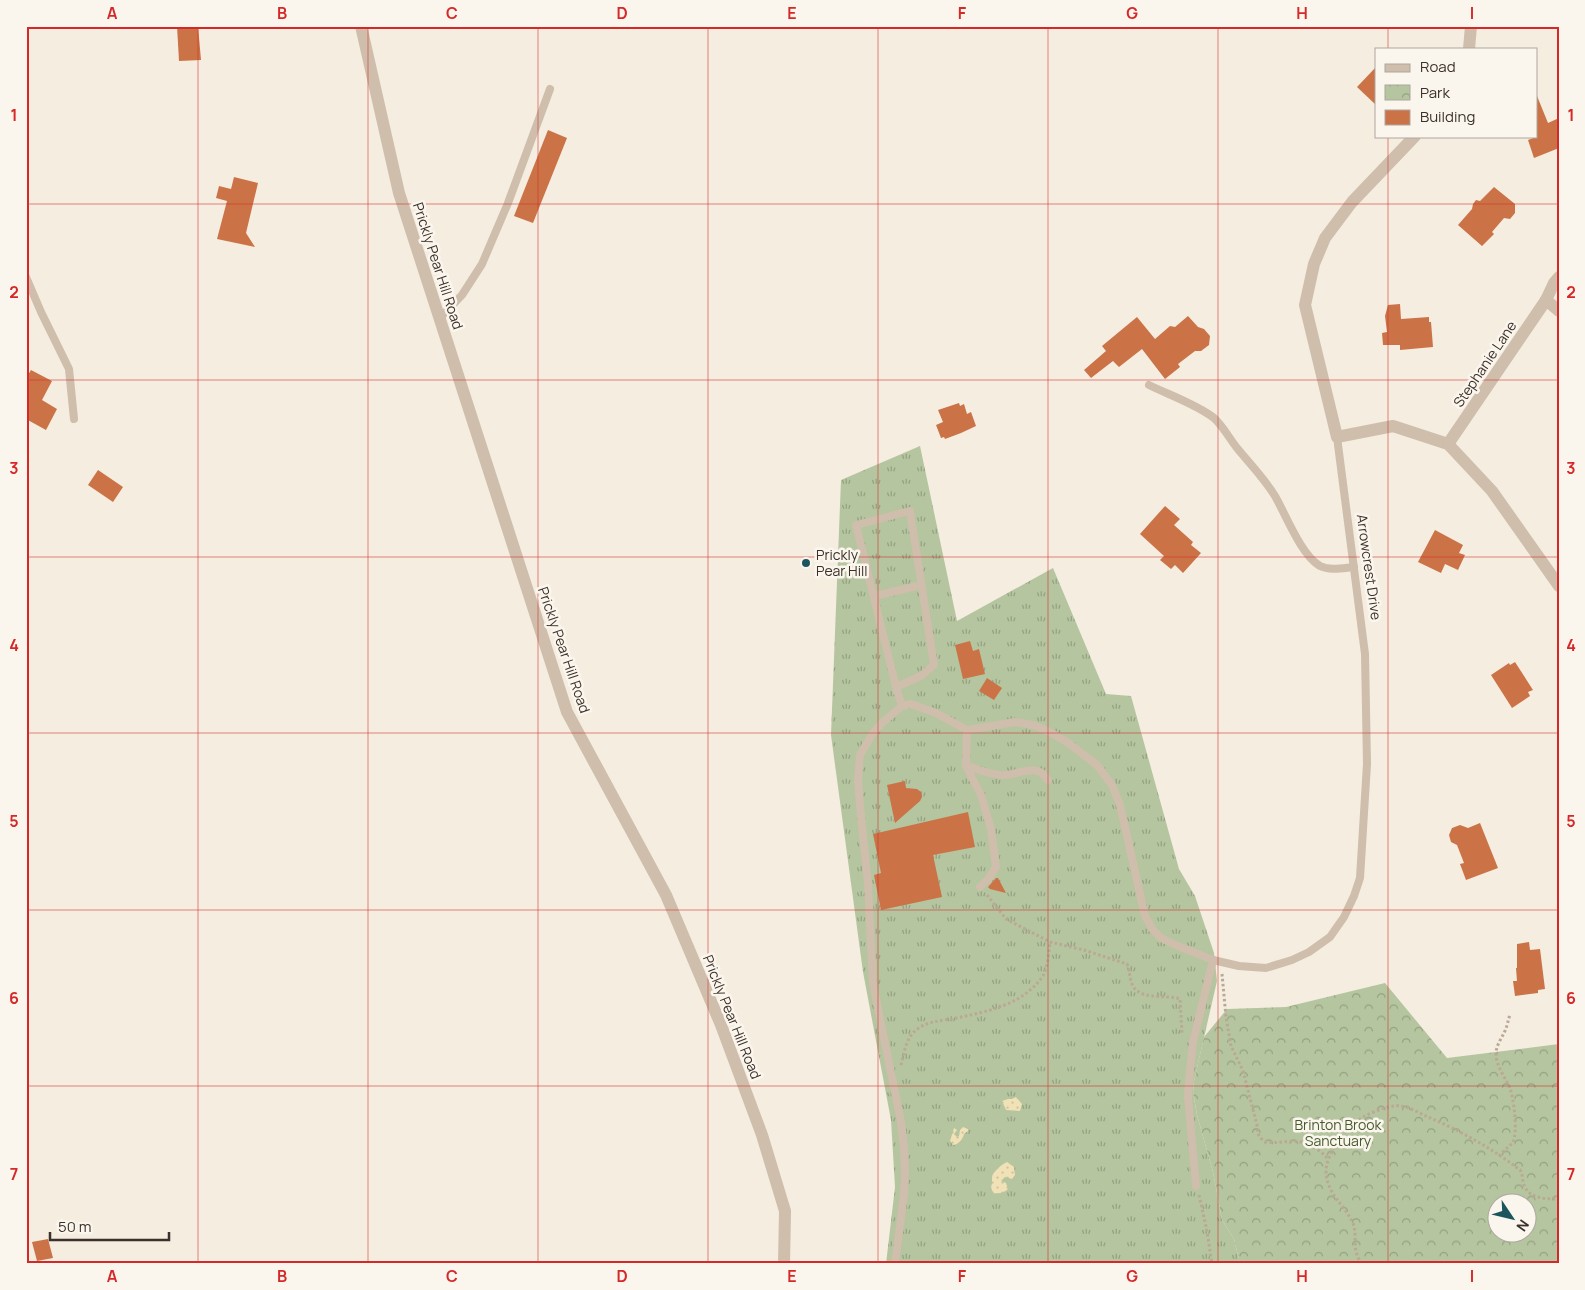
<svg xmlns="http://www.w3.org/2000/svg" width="1585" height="1290" viewBox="0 0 1585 1290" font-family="Manrope,sans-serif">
  <defs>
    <pattern id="grass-tufts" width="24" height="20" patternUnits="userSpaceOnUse" patternTransform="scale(1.25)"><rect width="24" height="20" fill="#b5c59f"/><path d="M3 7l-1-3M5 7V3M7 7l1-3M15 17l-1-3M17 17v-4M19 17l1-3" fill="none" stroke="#94a182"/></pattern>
    <pattern id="sand-dots" width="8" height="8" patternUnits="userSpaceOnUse" patternTransform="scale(1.25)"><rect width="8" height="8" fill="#f0e1b6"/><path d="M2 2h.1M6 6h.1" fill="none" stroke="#cfc29d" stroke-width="1.8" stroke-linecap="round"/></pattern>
    <pattern id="park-crowns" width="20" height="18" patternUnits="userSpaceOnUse" patternTransform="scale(1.25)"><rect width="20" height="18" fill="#b5c59f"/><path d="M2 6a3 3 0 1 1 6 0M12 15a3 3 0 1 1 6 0" fill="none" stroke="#94a182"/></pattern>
  </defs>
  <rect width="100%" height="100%" fill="#f4ede0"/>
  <polygon fill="url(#grass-tufts)" points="920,446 957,621 1053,568 1106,694 1131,696 1179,869 1195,896 1214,953 1217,981 1194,1081 1193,1092 1197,1115 1213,1172 1222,1220 1234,1239 1240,1264 886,1264 895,1187 891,1120 863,972 831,735 841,480"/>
  <g fill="url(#sand-dots)">
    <polygon points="1016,1097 1022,1104 1020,1111 1006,1110 1002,1101 1008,1099 1012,1099"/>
    <path d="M963,1127L968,1129V1131L964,1134C963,1139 958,1145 953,1145L950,1141L954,1128L957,1130L954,1134L957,1137L959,1136L960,1130Z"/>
    <path d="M1007,1162L1014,1167L1015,1175L1012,1179L1005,1177L1001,1181L1006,1183L1008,1189C1004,1193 999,1194 993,1193L991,1187C993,1182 991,1178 993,1174C996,1170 1002,1164 1007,1162Z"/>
  </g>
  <path fill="url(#park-crowns)" fill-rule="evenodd" d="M1385,983L1447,1058L1559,1044V1264H1240L1234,1239L1222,1220L1213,1172L1197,1115L1193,1092L1194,1081L1204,1037L1227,1009L1286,1007ZM1498,1202H1528V1232H1498Z"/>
  <g fill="#cb7347">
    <polygon points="177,26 198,26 201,60 179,61"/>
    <polygon points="1376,67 1376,105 1357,87"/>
    <polygon points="1537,96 1548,123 1559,118 1559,148 1534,158 1528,140 1536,137"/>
    <polygon points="548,130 567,138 533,223 514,216"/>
    <polygon points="234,177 258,183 246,233 255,247 217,239 227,201 216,198 219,186 231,189"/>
    <polygon points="1494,187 1515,204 1515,213 1510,219 1504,218 1492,232 1494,234 1482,246 1458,225 1472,209 1473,204 1476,200 1480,201"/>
    <polygon points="1400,304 1401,319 1429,317 1429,322 1431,322 1433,347 1400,350 1400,345 1383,345 1382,333 1387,332 1385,316 1388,305"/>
    <polygon points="1188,316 1198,327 1204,329 1210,336 1209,345 1201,351 1195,351 1178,364 1180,367 1165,379 1142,349 1119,367 1113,361 1091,378 1084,370 1106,351 1102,346 1137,317 1155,339 1170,326 1175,327"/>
    <polygon points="31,370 52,381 42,400 57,409 46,430 26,419 26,378"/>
    <polygon points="959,403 960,406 964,404 967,414 971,412 976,426 961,433 945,439 944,437 941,438 936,425 943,422 938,410"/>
    <polygon points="98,470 123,487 113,502 88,485"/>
    <polygon points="1165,506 1180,519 1174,525 1193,542 1191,545 1201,553 1183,573 1175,565 1171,569 1160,560 1164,556 1140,534"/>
    <polygon points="1435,530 1463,545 1459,553 1465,555 1458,570 1445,564 1441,573 1418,562"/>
    <polygon points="970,641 973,651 979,649 985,674 963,679 955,645"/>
    <polygon points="1515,662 1533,690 1528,692 1530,696 1512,708 1491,675 1509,663 1510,665"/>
    <polygon points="987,678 1002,688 994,700 979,691"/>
    <polygon points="905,781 906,788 917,789 921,792 922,797 920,801 895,823 887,785"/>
    <polygon points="968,812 975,847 933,855 942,897 881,910 874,875 881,873 873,834"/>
    <polygon points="1480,823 1498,868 1466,880 1460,864 1464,863 1457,845 1451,842 1449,835 1452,828 1460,825 1468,828"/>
    <polygon points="996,878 998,878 1006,893 990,889 988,887"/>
    <polygon points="1529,942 1530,950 1540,949 1545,989 1538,990 1538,993 1515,996 1513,981 1517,981 1516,968 1517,968 1517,944"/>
    <polygon points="48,1239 53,1258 37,1261 32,1242"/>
  </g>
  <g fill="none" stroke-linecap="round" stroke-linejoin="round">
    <g stroke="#baa895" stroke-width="3" stroke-dasharray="2.5 2.5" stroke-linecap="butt">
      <path d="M987,895L1006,919L1050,942L1084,950L1127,964C1130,970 1129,977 1132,984C1139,1001 1164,994 1180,999L1182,1033"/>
      <path d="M1222,974L1226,1017L1231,1046L1243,1071L1257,1125C1257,1153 1284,1138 1301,1142C1312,1145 1320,1150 1328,1159"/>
      <path d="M901,1065C904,1053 906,1038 916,1030C926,1022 938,1021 951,1019C985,1012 1022,1006 1043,976C1048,967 1049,952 1050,942"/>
      <path d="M1499,1156C1503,1151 1509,1147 1513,1142C1518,1133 1514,1096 1509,1086C1504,1076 1496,1065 1496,1054C1496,1046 1501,1039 1504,1033C1507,1027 1508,1021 1510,1014"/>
      <polyline points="1199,1195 1207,1231 1212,1264"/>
      <path d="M1362,1264C1350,1248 1359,1235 1352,1221C1342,1202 1327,1194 1326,1171C1326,1156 1343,1132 1354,1123C1362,1116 1389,1104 1400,1106C1410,1107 1419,1113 1428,1117C1459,1130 1493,1149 1520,1170C1523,1174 1522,1180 1524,1185C1529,1199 1546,1199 1559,1199"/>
    </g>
    <g stroke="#cebeab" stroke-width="8">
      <polyline points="26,277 41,312 69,369 74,419"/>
      <polyline points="439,319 462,295 482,264 508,203 550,89"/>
      <path d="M1149,385C1169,395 1196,404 1214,418C1223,426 1229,438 1237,448C1250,464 1264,478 1275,496C1286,515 1301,555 1320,566C1330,571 1343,568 1354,567"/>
      <polyline points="874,596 922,585"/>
      <polyline points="896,687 921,676 934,665 910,511 856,525 896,687 902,706"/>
      <polyline points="967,730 966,766 981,795 991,829 996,867 989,878 980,887"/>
      <path d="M966,766C978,769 992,776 1005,775C1022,774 1036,762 1048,780"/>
      <polyline points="1196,1186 1188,1097 1189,1081 1193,1042 1213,960"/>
      <polyline points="895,1264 904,1194 905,1173 904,1147 901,1122 873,984 868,884 860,806 858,779 860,755 873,733 883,722 902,706 911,704 936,713 967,730 1015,722 1033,725 1048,731 1067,742 1097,765 1112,785 1120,805 1145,916 1153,930 1161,938 1178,946 1213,960 1239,966 1266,968 1292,960 1309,952 1330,937 1344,917 1354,896 1360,878 1367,764 1365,654 1337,437"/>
    </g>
    <g stroke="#cebeab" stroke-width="12">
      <polyline points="361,26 399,193 567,712 666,895 721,1025 762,1135 785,1211 784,1264"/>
      <polyline points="1469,49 1471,26"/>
      <polyline points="1415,136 1352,202 1325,238 1314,264 1305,305 1337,437 1393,426 1448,444 1492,491 1559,586"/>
      <polyline points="1546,300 1559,311"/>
      <polyline points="1448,444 1546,300 1554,283 1559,277"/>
    </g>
  </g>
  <path fill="none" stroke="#d62828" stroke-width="1" stroke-opacity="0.55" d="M198,26V1264M368,26V1264M538,26V1264M708,26V1264M878,26V1264M1048,26V1264M1218,26V1264M1388,26V49M1388,136V1264M26,204H1559M26,380H1559M26,557H1559M26,733H1559M26,910H1559M26,1086H1559"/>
  <circle fill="#1d555f" stroke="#fbf6ed" stroke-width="2" cx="806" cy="563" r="5"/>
  <g text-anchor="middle" stroke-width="5" stroke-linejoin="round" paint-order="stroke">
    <g font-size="14" fill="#3b312a" stroke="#fbf6ed">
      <text transform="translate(438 266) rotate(72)" y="5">Prickly Pear Hill Road</text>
      <text transform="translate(1485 364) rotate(-56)" y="5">Stephanie Lane</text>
      <text transform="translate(1369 567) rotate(82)" y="5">Arrowcrest Drive</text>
      <text transform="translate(564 650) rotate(71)" y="5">Prickly Pear Hill Road</text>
      <text transform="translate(732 1017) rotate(68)" y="5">Prickly Pear Hill Road</text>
    </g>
    <g font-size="14" fill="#3b312a" stroke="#fbf6ed" text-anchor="start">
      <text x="816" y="560">Prickly<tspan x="816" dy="16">Pear Hill</tspan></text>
    </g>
    <g font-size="14" fill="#465b2d" stroke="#fbf6ed">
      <text x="1338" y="1130">Brinton Brook<tspan x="1338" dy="16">Sanctuary</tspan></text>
    </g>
  </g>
  <rect width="1585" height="1290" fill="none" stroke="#fbf6ed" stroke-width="55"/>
  <rect x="1375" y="48" width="162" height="90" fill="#fbf6ed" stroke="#aea79f"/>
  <rect x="1385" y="64" width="25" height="8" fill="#cebeab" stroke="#aea79f"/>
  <text x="1420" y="72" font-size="15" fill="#3b312a">Road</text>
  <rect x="1385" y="85" width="25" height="15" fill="url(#park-crowns)" stroke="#aea79f"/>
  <text x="1420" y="98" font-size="15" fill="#3b312a">Park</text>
  <rect x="1385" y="110" width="25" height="15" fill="#cb7347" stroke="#aea79f"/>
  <text x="1420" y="122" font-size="15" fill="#3b312a">Building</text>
  <g transform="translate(1512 1218) rotate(125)"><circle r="24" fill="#fbf6ed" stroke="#aea79f"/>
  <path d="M0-4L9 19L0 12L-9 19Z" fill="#1d555f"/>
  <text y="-8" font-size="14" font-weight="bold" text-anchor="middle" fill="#3b312a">N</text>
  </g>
  <path d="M50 1232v8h119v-8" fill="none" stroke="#3b312a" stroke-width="2.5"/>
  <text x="58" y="1232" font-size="15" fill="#3b312a" stroke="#fbf6ed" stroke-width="4" paint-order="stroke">50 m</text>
  <rect x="28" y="28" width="1530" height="1234" fill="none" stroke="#d62828" stroke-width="2"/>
  <g font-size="16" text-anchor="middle" font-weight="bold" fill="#d62828">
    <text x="112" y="19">A</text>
    <text x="282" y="19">B</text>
    <text x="452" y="19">C</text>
    <text x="622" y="19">D</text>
    <text x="792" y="19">E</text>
    <text x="962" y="19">F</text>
    <text x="1132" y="19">G</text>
    <text x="1302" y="19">H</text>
    <text x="1472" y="19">I</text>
    <text x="14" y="121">1</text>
    <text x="1571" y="121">1</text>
    <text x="14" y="298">2</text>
    <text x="1571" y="298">2</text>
    <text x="14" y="474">3</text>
    <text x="1571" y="474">3</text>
    <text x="14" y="651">4</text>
    <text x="1571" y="651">4</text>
    <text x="14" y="827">5</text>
    <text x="1571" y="827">5</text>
    <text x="14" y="1004">6</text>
    <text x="1571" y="1004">6</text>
    <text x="14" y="1180">7</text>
    <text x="1571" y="1180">7</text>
    <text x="112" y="1282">A</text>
    <text x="282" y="1282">B</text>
    <text x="452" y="1282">C</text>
    <text x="622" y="1282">D</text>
    <text x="792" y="1282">E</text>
    <text x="962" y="1282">F</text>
    <text x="1132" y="1282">G</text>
    <text x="1302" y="1282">H</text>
    <text x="1472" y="1282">I</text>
  </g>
</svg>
